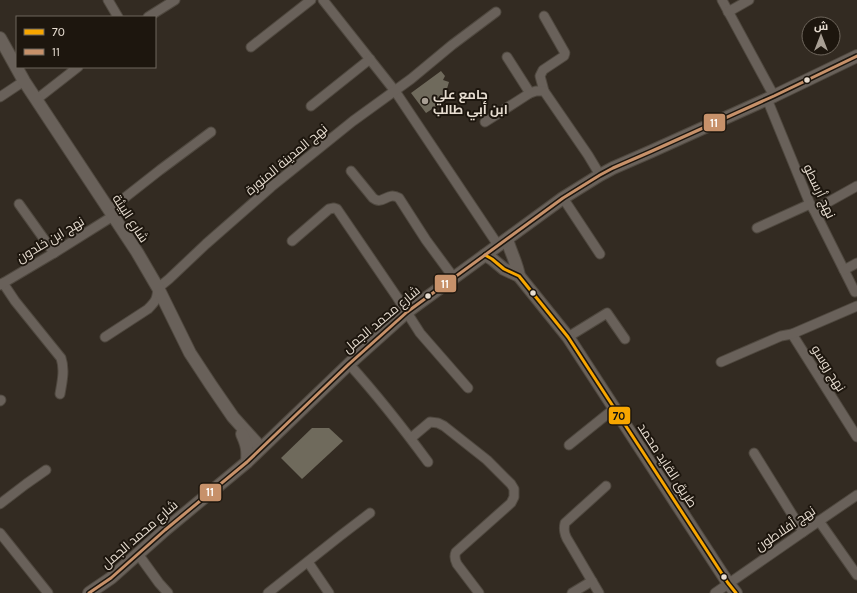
<svg xmlns="http://www.w3.org/2000/svg" width="857" height="593" viewBox="0 0 857 593" font-family="Karla,Cairo,sans-serif">
  <rect width="100%" height="100%" fill="#332b22"/>
  <g fill="#6f6a5c">
    <polygon points="441,71 445,76 443,80 449,82 443,102 426,113 411,93"/>
    <polygon points="312,428 329,428 343,441 302,479 281,458"/>
  </g>
  <g fill="none" stroke-linecap="round" stroke-linejoin="round">
    <defs>
      <g id="street">
        <polyline points="108,0 118,17"/>
        <polyline points="323,0 395,91 498,245"/>
        <polyline points="722,0 774,96"/>
        <polyline points="728,12 749,0"/>
        <polyline points="544,16 565,53 564,56 543,70 540,76 544,91"/>
        <polyline points="148,17 175,0"/>
        <polyline points="251,47 311,0"/>
        <polyline points="507,57 530,93"/>
        <polyline points="0,97 24,81"/>
        <polyline points="37,99 78,67"/>
        <polyline points="767,99 810,204 814,210 855,292"/>
        <polyline points="311,106 370,59"/>
        <polyline points="485,122 530,93 536,91 544,91 588,155 600,175"/>
        <path d="M351,171L373,198C383,206 387,191 399,198L426,240L454,278"/>
        <polyline points="563,198 600,254"/>
        <polyline points="19,204 54,253"/>
        <polyline points="109,210 160,170 211,132"/>
        <polyline points="814,210 857,186"/>
        <polyline points="757,228 810,204"/>
        <polyline points="292,241 329,209 334,208 337,209 397,297 420,333 468,388"/>
        <polyline points="844,270 857,263"/>
        <path d="M3,283L15,301L61,358C65,370 62,382 60,394"/>
        <polyline points="0,285 54,253 113,216"/>
        <polyline points="792,334 857,437"/>
        <path d="M105,337L148,309C156,301 157,299 158,288L169,279L206,244L271,187L353,121L411,79L452,45L496,12"/>
        <polyline points="568,337 607,313 625,339"/>
        <polyline points="721,362 781,336 792,334 857,306"/>
        <path d="M349,364C377,395 403,428 428,462"/>
        <polyline points="0,401 1,400"/>
        <path d="M411,438L430,422L438,423L444,426L487,460L511,484L514,489V497L511,503L456,552C454,556 455,560 457,564L479,593"/>
        <polyline points="569,445 615,408"/>
        <polyline points="754,453 803,532"/>
        <polyline points="0,504 26,484 46,470"/>
        <polyline points="819,521 857,575"/>
        <polyline points="0,533 48,593"/>
        <polyline points="138,554 159,583 168,593"/>
        <polyline points="308,562 329,593"/>
        <polyline points="268,593 340,536 370,513"/>
        <polyline points="572,593 592,581"/>
        <path d="M599,593L569,542C565,536 563,531 565,523L606,486"/>
        <polyline points="715,593 803,532 857,495"/>
      </g>
      <g id="secondary">
        <polyline points="0,38 24,81 137,252 158,288 190,353 211,385 233,417 261,448"/>
        <path d="M507,239C510,251 517,263 519,276"/>
        <polyline points="485,255 492,259 504,269 519,276 568,337 728,583 736,593"/>
        <path d="M242,434C247,445 248,450 247,462"/>
        <polyline points="89,593 111,578 165,530 247,462 349,364 407,312 563,198 600,175 613,168 652,151 774,96 857,56"/>
      </g>
    </defs>
    <use href="#street" stroke="#4f483f" stroke-width="11"/>
    <use href="#secondary" stroke="#4f483f" stroke-width="14"/>
    <use href="#street" stroke="#69615a" stroke-width="9"/>
    <use href="#secondary" stroke="#69615a" stroke-width="12"/>
    <defs>
      <polyline id="bus-1" points="485,255 492,259 504,269 519,276 568,337 728,583 736,593"/>
      <polyline id="bus-2" points="89,593 111,578 165,530 247,462 349,364 407,312 563,198 600,175 613,168 652,151 774,96 857,56"/>
    </defs>
    <use href="#bus-1" stroke="#1d160e" stroke-width="6"/>
    <use href="#bus-2" stroke="#1d160e" stroke-width="6"/>
    <use href="#bus-1" stroke="#f7a600" stroke-width="3"/>
    <use href="#bus-2" stroke="#c7916a" stroke-width="3"/>
  </g>
  <g fill="#e7ddd1" stroke="#1d160e" stroke-width="1.5">
    <circle cx="807" cy="80" r="3.5"/>
    <circle cx="533" cy="293" r="3.5"/>
    <circle cx="428" cy="296" r="3.5"/>
    <circle cx="724" cy="577" r="3.5"/>
  </g>
  <circle fill="#a89f94" stroke="#1d160e" stroke-width="1.5" cx="425" cy="101" r="4"/>
  <g text-anchor="middle" stroke-width="4" stroke-linejoin="round" paint-order="stroke">
    <g font-size="13" font-weight="bold" fill="#e7ddd1" stroke="#1d160e" text-anchor="start">
      <text x="433" y="99">جامع علي<tspan x="433" dy="15">ابن أبي طالب</tspan></text>
    </g>
    <g font-size="13" fill="#e7ddd1" stroke="#1d160e">
      <text transform="translate(286 159) rotate(-40)" y="5">نهج المدينة المنورة</text>
      <text transform="translate(820 191) rotate(65)" y="5">نهج أرسطو</text>
      <text transform="translate(131 218) rotate(57)" y="5">شارع البيئة</text>
      <text transform="translate(50 239) rotate(-31)" y="5">نهج ابن خلدون</text>
      <text transform="translate(381 319) rotate(-40)" y="5">شارع محمد الجمل</text>
      <text transform="translate(829 368) rotate(58)" y="5">نهج روسو</text>
      <text transform="translate(668 465) rotate(57)" y="5">طريق القايد محمد</text>
      <text transform="translate(785 528) rotate(-34)" y="5">نهج أفلاطون</text>
      <text transform="translate(139 534) rotate(-41)" y="5">شارع محمد الجمل</text>
    </g>
  </g>
  <g stroke="#1d160e" stroke-width="1.5">
    <rect x="703" y="113" width="23" height="19" rx="4" fill="#c7916a"/>
    <rect x="434" y="274" width="23" height="19" rx="4" fill="#c7916a"/>
    <rect x="608" y="406" width="23" height="19" rx="4" fill="#f7a600"/>
    <rect x="199" y="483" width="23" height="19" rx="4" fill="#c7916a"/>
  </g>
  <g font-size="11" text-anchor="middle" font-weight="bold" fill="#fff">
    <text x="714" y="127">11</text>
    <text x="445" y="288">11</text>
    <text x="210" y="496">11</text>
  </g>
  <g font-size="11" text-anchor="middle" font-weight="bold" fill="#111">
    <text x="619" y="420">70</text>
  </g>
  <rect x="16" y="16" width="140" height="52" fill="#1d160e" stroke="#6e665c"/>
  <rect x="24" y="29" width="20" height="6" fill="#f7a600" stroke="#6e665c"/>
  <text x="52" y="36" font-size="12" fill="#e7ddd1">70</text>
  <rect x="24" y="49" width="20" height="6" fill="#c7916a" stroke="#6e665c"/>
  <text x="52" y="56" font-size="12" fill="#e7ddd1">11</text>
  <g transform="translate(821 36)"><circle r="19" fill="#1d160e" stroke="#6e665c"/>
  <path d="M0-3L7 15L0 10L-7 15Z" fill="#a89f94"/>
  <text y="-6" font-size="11" font-weight="bold" text-anchor="middle" fill="#e7ddd1">ش</text>
  </g>
</svg>
